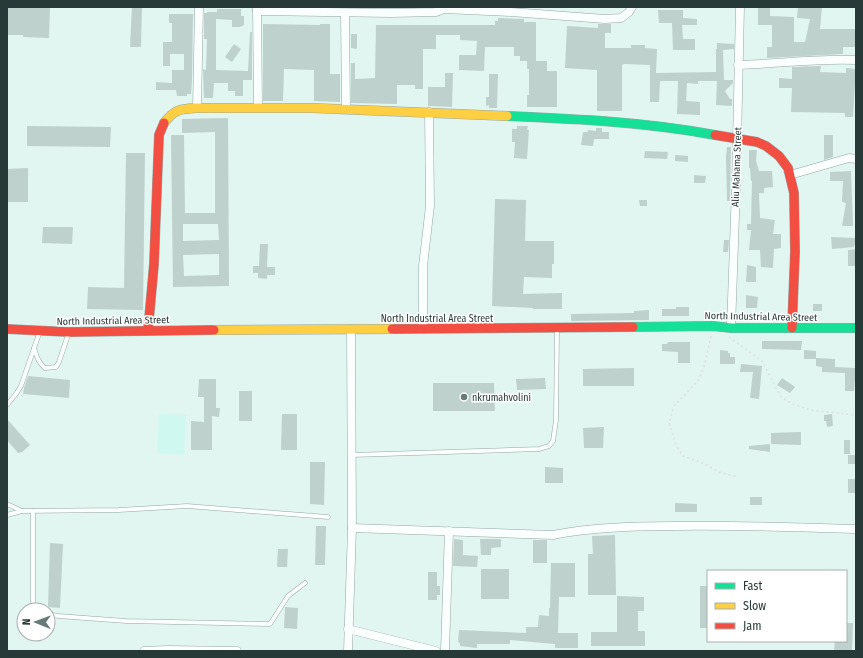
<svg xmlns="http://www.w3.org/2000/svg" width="863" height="658" viewBox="0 0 863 658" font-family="'Fira Sans Condensed',sans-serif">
  <rect width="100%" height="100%" fill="#e1f5f1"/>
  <polygon fill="#cff8f1" points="159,414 186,415 184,455 157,453"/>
  <g fill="#bed1cd" fill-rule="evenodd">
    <polygon points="7,7 50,7 49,38 23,37 23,35 7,35"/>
    <polygon points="132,7 142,7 141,47 130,47"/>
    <polygon points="758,7 770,7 770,16 794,17 794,42 805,42 810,19 797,18 798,7 822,7 820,29 856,29 856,47 843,47 843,54 767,58 767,47 772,47 772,25 758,25"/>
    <polygon points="217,9 241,9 241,16 244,16 244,25 240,27 232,27 232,20 216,19 216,70 248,71 250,32 252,32 252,80 243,80 243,96 235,96 235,91 228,91 228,83 214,83 213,98 204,98 203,69 206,70 207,39 204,39 204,13 207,13 207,12 217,12"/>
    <polygon points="658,10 683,10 683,18 697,19 697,25 682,25 683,39 695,39 695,50 673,50 672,23 659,23"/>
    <polygon points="169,14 193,14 192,80 191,94 187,94 187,96 177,96 176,90 156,90 156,82 172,83 172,70 184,70 184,54 170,54 170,66 163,66 163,42 172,42 172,23 169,23"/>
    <polygon points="498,18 524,19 524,22 536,22 536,61 547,61 547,71 557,71 557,107 527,107 527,95 529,95 529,69 527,69 527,61 520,61 520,56 514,56 514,47 485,47 484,71 459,70 459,55 476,55 477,41 460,40 460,35 436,35 436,49 423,49 423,89 415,89 415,85 397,85 397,104 351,103 351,63 355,63 355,79 375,78 376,25 495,25 495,21 498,21"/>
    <polygon points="263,24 320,25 320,24 330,24 330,74 340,74 340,102 314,101 314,70 284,69 283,101 263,101"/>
    <polygon points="598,24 611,24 611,33 605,33 605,48 631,48 631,45 645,45 645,48 657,49 656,73 716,72 716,49 717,49 717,43 734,44 734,49 723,50 724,80 733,80 733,83 725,91 730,99 732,99 732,106 716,105 717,81 698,81 698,84 687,83 686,101 700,102 700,115 677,114 678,81 660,81 659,102 650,102 650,65 624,64 622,65 622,111 597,111 597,70 565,68 567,26 598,28"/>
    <polygon points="351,34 357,34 357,49 351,48"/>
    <polygon points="234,44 241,49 232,62 225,57"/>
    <polygon points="821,66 820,72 846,73 846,68 856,69 853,117 845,117 845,113 791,112 792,88 779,88 779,78 792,79 792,67"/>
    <polygon points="445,73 453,73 452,107 428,106 428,87 445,87"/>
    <polygon points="489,74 498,74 497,108 489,108 489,105 486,106 486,97 489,97"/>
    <path d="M228,118L229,286L173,287L171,135H184L185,213H215V132L182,133V119ZM183,224H218L219,240L183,241ZM219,254V275L184,276L183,255Z"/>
    <polygon points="27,126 111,127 110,147 27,146"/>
    <polygon points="517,126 528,126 527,130 529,130 527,159 514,158 515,142 512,142 512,129 517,129"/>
    <polygon points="596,128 602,128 602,132 609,132 609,139 594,139 593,146 581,145 583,132 588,132 588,130 596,131"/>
    <polygon points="824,135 833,135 833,157 824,160"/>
    <polygon points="727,147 731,147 730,201 727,201 726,157"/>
    <polygon points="749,150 757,150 756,161 759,171 772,171 773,187 764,188 764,193 759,193 760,218 775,220 773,234 781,234 781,248 774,249 773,268 761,267 760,250 749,250 751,230 747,230 747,224 751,224 752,181 751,181 750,168 749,168"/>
    <polygon points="645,151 668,152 667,159 644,158"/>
    <polygon points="126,153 145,153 143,310 87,309 88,287 124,288"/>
    <polygon points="675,155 688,156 688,162 675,161"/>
    <polygon points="28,168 28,202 7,202 7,169"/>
    <polygon points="851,171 853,226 842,226 846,203 842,202 843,181 830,181 830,172"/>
    <polygon points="694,175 706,176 705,183 694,183"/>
    <polygon points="495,199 526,200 525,241 554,241 554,264 552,264 552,278 524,277 523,294 562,293 562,309 533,309 533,308 492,306"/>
    <polygon points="639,200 647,200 647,206 640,206"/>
    <polygon points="43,227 73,227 72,244 42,243"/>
    <polygon points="831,237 856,238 856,239 854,247 832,249"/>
    <polygon points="724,240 729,240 728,252 723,252"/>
    <polygon points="260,244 268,244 267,267 275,267 275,275 267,275 267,279 258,278 258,273 253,273 253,266 259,266"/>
    <polygon points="856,249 856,266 848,266 848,250"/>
    <polygon points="747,265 756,267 756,282 746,282"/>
    <polygon points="746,295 758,297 757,308 746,308"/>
    <rect x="813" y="304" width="9" height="7"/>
    <polygon points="676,307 689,307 689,316 662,316 662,309 676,309"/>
    <polygon points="649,310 649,320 571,321 571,314 634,313 634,311"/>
    <polygon points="762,341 802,341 801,350 762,349"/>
    <polygon points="668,342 690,342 690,363 678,363 678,352 662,351 662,344 667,344"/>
    <polygon points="720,350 728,351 728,353 730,353 730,357 735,357 735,364 720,364"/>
    <polygon points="804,350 816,351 816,359 804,359"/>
    <polygon points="816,358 835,359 835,367 856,368 854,391 845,391 845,373 822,372 822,367 816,366"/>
    <polygon points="741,364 762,366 759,399 750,398 753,372 740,372"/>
    <polygon points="634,368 634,386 583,386 583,369"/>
    <polygon points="28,376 70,380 69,398 23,394 24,388"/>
    <polygon points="545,378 546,389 517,390 516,379"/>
    <polygon points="782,378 795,387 790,393 777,385"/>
    <polygon points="199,379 216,379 216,408 220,408 219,417 212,416 212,450 191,450 191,421 204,422 204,397 198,397"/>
    <polygon points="433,383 494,383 495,411 433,411"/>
    <rect x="239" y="391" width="13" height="30"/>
    <polygon points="282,414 297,414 297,450 281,450"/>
    <polygon points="832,414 833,426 827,427 826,421 824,421 824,415"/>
    <polygon points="7,419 30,445 22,452 18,453 7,440"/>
    <polygon points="604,427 603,448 584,448 583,428"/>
    <polygon points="801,432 801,445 771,444 771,433"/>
    <rect x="844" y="440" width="6" height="14"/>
    <polygon points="770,444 770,452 749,449 749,446"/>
    <polygon points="848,455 856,455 855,464 848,464"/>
    <polygon points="310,462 325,462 324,505 310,504"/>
    <polygon points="545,467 563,468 563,483 545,483"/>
    <rect x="848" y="479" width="7" height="14"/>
    <rect x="750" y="497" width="12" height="8"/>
    <polygon points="675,503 697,504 697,512 675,512"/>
    <polygon points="316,526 326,526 325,565 315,565"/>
    <polygon points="615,535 616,595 588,595 588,554 593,554 592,536"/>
    <polygon points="454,539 463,540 463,555 478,556 477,567 453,566"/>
    <polygon points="480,539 501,539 501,547 491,548 491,555 481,555"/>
    <rect x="533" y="540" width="14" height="23"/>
    <polygon points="50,543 63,544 60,608 48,607"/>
    <polygon points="278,549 288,549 287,567 277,567"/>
    <polygon points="551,563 575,563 575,597 559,597 558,633 578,633 578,648 555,648 555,644 510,640 510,644 477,644 477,648 460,646 460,643 458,642 459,630 526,633 526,627 538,627 539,615 549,616 549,608 550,608"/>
    <rect x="481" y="569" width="28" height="30"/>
    <polygon points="428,572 437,572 437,586 440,586 440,595 437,595 437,600 428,600"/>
    <rect x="700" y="586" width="8" height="42"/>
    <polygon points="617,596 644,597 644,611 638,611 638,631 645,631 645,646 591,646 591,632 617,632"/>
    <polygon points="285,607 298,608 297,629 284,628"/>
    <polygon points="846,623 853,623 852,651 834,651 835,641 846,641"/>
  </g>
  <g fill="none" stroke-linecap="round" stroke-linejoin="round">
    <defs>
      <g id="lane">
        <path d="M34,348C37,357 38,362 45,368L56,367L59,362L69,332"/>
        <polyline points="7,405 16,394 21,386 40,331"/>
        <polyline points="352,455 539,449 549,446 553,441 556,420 557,330"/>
        <polyline points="7,504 22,511"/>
        <polyline points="7,515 22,511 119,510 187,506 328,517"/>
        <polyline points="33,610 33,511"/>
        <polyline points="48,614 58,616 126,621 270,624 288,596 305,583"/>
      </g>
      <g id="street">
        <polyline points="257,8 258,108"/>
        <polyline points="257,11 391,13 436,12 444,9 511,12 605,19 621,18 629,12 632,7"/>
        <polyline points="345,13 346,109"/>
        <path d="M738,65C777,64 817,58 856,60"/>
        <polyline points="197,108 199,7"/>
        <polyline points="790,175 849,158 856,159"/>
        <polyline points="731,328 736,188 740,7"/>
        <polyline points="423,329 423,266 430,206 429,112"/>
        <path d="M352,528L553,535C592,527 634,526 674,526C735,525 795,527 856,529"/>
        <polyline points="348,629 436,651"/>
        <polyline points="144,651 167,650 237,651"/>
        <polyline points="348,651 352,528 351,329"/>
        <polyline points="445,651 449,531"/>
      </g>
      <g id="fast">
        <path d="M507,116C577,119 646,122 715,135"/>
        <polyline points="633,327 713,326 731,328 856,328"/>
      </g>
      <g id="slow">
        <path d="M164,123C174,109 181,109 197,108H312L507,116"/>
        <polyline points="214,330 392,329"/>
      </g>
      <g id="jam">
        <polyline points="715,135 757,142 766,146 779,156 788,168 794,193 795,252 792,328"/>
        <polyline points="7,329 69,332 214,330"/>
        <polyline points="392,329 633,327"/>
        <polyline points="148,330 154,264 159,135 164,123"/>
      </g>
    </defs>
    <use href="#lane" stroke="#96a7a4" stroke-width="5"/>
    <use href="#street" stroke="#96a7a4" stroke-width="9"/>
    <use href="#fast" stroke="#96a7a4" stroke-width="10"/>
    <use href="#slow" stroke="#96a7a4" stroke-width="10"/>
    <use href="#jam" stroke="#96a7a4" stroke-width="10"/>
    <g stroke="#dbe1e0" stroke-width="1.5" stroke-dasharray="2 3" stroke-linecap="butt">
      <polyline points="711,336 704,367 698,381 674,406 669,423 676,445 683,456 705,464 719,472 737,477"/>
      <polyline points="729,337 762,361 781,397 793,404 810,410 856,415"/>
    </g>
    <use href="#lane" stroke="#fafefd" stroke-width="4"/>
    <use href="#street" stroke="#fafefd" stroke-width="8"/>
    <use href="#fast" stroke="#16e098" stroke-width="9"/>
    <use href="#slow" stroke="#ffcf43" stroke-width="9"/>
    <use href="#jam" stroke="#f24e42" stroke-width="9"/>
  </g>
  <circle fill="#697b78" stroke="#fff" stroke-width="1.5" cx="464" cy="397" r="4"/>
  <g text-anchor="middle" stroke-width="3" stroke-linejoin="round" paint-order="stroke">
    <g font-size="10" fill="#283a37" stroke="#fff">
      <text transform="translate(736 167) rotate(-88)" y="4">Aliu Mahama Street</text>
      <text transform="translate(761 316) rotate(1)" y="4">North Industrial Area Street</text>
      <text x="437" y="322">North Industrial Area Street</text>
      <text transform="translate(113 320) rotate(-1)" y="4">North Industrial Area Street</text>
    </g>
    <g font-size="10" fill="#283a37" stroke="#fff" text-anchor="start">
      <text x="472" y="401">nkrumahvolini</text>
    </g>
  </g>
  <rect width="863" height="658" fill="none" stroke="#283a37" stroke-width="16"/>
  <rect x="707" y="570" width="140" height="72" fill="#ffffff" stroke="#a9b0af"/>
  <rect x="715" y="583" width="20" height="6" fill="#16e098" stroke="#a9b0af"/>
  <text x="743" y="590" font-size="12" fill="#283a37">Fast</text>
  <rect x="715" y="603" width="20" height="6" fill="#ffcf43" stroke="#a9b0af"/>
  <text x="743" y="610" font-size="12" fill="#283a37">Slow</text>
  <rect x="715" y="623" width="20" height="6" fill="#f24e42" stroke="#a9b0af"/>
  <text x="743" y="630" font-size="12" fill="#283a37">Jam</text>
  <g transform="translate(36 622) rotate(271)"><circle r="19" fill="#ffffff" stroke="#a9b0af"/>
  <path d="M0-3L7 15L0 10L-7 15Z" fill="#697b78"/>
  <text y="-6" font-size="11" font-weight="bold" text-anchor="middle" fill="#283a37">N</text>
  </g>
</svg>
